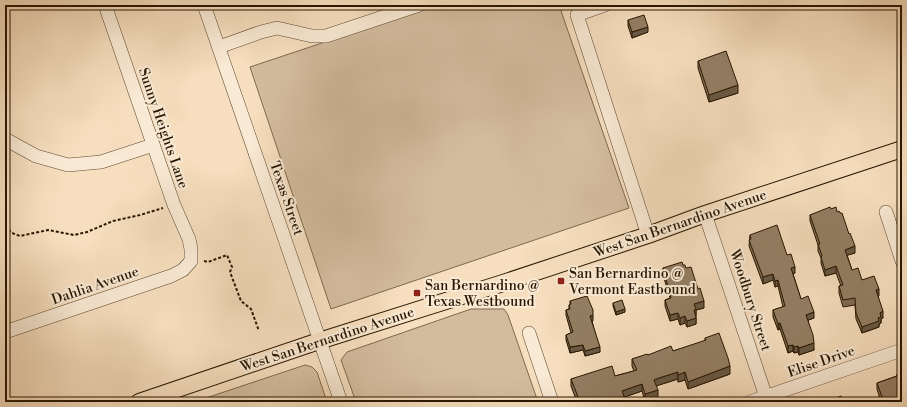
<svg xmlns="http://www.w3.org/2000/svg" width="907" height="407" viewBox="0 0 907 407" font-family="'Libre Bodoni',serif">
  <rect width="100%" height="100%" fill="#f6debe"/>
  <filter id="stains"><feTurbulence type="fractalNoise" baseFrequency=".005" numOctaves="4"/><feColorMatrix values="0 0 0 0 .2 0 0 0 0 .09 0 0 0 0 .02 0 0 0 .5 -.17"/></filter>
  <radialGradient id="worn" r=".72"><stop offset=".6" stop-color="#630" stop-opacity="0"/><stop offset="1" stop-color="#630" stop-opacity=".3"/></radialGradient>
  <g fill="#d3bc9e" stroke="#7e694f">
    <polygon points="436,5 559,5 629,208 331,309 250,67"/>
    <polygon points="471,309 504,309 508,315 538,402 356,402 341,360 347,352"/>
    <polygon points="305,365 312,367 317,372 327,402 194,402"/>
  </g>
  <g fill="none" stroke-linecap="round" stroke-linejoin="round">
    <defs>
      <g id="minor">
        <polyline points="204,5 341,402"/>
        <polyline points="605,5 577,15 648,235"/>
        <polyline points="219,47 261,32 277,28 312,36 326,36 419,5"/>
        <polyline points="5,139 36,156 68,165 101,162 153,145"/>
        <polyline points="886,212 902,261"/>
        <polyline points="705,214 766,397"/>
        <polyline points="5,332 171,276 183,270 191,261 191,249 189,239 174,205 105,5"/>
        <polyline points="529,333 552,402"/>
        <polyline points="750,402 902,350"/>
      </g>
      <polyline id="major" points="139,402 319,341 503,283 648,235 705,214 902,149"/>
    </defs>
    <use href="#minor" stroke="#5c4830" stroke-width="14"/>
    <use href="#major" stroke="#281600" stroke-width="18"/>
    <g stroke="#281600" stroke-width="2" stroke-dasharray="3 2" stroke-linecap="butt">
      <polyline points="5,226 12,233 20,236 48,230 74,235 87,232 113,221 140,215 163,208"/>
      <polyline points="204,261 208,262 227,255 232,267 230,272 241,301 251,309 259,331"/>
    </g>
    <use href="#minor" stroke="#f9ead5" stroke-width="13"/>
    <use href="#major" stroke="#f6debe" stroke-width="16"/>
  </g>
  <g fill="#7e6c55" stroke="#281600">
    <polygon points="628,20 648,32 632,38 628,26"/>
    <polygon points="698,61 738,93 709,102 698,68"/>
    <polygon points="831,209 855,253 847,255 852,270 879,296 878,296 883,318 881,319 881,323 879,324 879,327 862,333 856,319 855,305 843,307 839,293 839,286 841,286 836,273 825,276 821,263 821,258 818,251 818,245 810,221 810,215"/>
    <polygon points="750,235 787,255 795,273 793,274 801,299 814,318 808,320 814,350 799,355 798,352 794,353 793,351 788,353 780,329 778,330 773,317 773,310 783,307 778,286 775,287 773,280 763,284 749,246"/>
    <polygon points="683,265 686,268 704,308 696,310 696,324 687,327 685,323 680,325 678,319 670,321 665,306 665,300 670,298 663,275 663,268"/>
    <polygon points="570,301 593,321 592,321 600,352 585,356 583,350 570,353 566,340 566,335 571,333 566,315 566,310 569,309 569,305 570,304"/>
    <polygon points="613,303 625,312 616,315 613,306"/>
    <polygon points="705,338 730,374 688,389 685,380 678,382 678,379 659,385 656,386 658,398 645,402 642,391 624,397 626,402 577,402 571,386 571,379 615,376 634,371 632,366 632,359 648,355 673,351 705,341"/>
    <polygon points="897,374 902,402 881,402 877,389 877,383 897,376"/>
  </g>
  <g fill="#675845" stroke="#281600">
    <polygon points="648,27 648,32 632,38 632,32"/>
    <polygon points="738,85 738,93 709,102 709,95"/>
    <polygon points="855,246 855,253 845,256 845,250"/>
    <polygon points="836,266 836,273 825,276 825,270"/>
    <polygon points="795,267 795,273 791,274 791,268"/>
    <polygon points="773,274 773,280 763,284 763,277"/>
    <polygon points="778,280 778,286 775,287 775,281"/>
    <polygon points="879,289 879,296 876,297 876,290"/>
    <polygon points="704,301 704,308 696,310 696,316 694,317 694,304"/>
    <polygon points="625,309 625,312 616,315 616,312"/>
    <polygon points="883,311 883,318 881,319 881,323 879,324 879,327 862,333 862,327 878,318 880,313"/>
    <polygon points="814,312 814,318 806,321 806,315"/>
    <polygon points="678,313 678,319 670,321 670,315"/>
    <polygon points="593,315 593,321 590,322 590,316"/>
    <polygon points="685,316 685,323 680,325 680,318"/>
    <polygon points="696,318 696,324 687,327 687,321"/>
    <polygon points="780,323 780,329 778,330 778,324"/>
    <polygon points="814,343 814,350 799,355 799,348"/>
    <polygon points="583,345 583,350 570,353 570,347"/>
    <polygon points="793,345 793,351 788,353 788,346"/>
    <polygon points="798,346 798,352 794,353 794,347"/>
    <polygon points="600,347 600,352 585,356 585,351"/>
    <polygon points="730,366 730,374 688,389 688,382"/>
    <polygon points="678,372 678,379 659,385 654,387 654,380 659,378"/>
    <polygon points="685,372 685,380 678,382 678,375"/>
    <polygon points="642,384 642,391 622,398 622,391"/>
    <polygon points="658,390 658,398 645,402 645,394"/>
  </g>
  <g fill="#937e63" stroke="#281600">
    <polygon points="644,15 648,27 632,32 628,20"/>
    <polygon points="726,51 738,85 709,95 698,61"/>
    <polygon points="830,207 831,209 836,207 837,212 839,211 840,213 842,213 849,234 850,233 855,246 845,250 852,270 858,268 862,280 874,276 879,289 876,290 883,311 880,313 881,317 878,318 879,321 862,327 856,313 855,298 843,300 839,286 843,285 836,266 825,270 821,257 822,256 818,244 820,244 810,215"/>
    <polygon points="777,225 787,255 791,254 795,267 791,268 801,299 808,296 814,312 806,315 813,335 814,343 799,348 798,346 794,347 793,345 788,346 780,323 778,324 773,310 785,306 778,280 775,281 773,274 763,277 749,240 751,239 750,235"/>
    <polygon points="682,262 683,265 685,265 686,268 691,267 698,289 700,288 704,301 694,304 696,309 694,310 696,318 687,321 685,316 680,318 678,313 670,315 665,300 671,298 663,268"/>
    <polygon points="587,296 593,310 593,315 590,316 600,347 585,351 583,345 570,347 566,335 573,332 566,310 570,309 569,305 571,304 570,301"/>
    <polygon points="622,300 625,309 616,312 613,303"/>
    <polygon points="719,333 728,358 730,366 688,382 685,372 678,375 678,372 659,378 654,380 658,390 645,394 642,384 622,391 626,402 580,402 571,379 612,366 615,376 637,370 632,359 647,354 648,355 671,346 673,351 706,340 705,338"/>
    <polygon points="902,372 902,402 884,402 877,383 897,376 897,374"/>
    <polygon points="841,396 843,402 828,402 828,401"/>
  </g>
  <g fill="#8f2418" stroke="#f9ead5" stroke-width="1.5">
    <rect x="557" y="277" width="8" height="8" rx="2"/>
    <rect x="413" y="289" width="8" height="8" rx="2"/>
  </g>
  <g text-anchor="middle" stroke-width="4" stroke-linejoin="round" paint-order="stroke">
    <g font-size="14" fill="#281600" stroke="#f9ead5">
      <text transform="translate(164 128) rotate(71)" y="5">Sunny Heights Lane</text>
      <text transform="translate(287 198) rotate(71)" y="5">Texas Street</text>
      <text transform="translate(680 223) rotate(-19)" y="5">West San Bernardino Avenue</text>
      <text transform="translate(95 285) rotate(-19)" y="5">Dahlia Avenue</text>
      <text transform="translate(751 300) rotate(72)" y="5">Woodbury Street</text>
      <text transform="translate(327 339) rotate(-18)" y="5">West San Bernardino Avenue</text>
      <text transform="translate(821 361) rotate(-19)" y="5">Elise Drive</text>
    </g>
    <g font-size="14" fill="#281600" stroke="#f9ead5" text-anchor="start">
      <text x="569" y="278">San Bernardino @<tspan x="569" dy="16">Vermont Eastbound</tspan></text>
      <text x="425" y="290">San Bernardino @<tspan x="425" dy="16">Texas Westbound</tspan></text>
    </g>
  </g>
  <rect width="907" height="407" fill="none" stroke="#f6debe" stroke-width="20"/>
  <rect x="6" y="6" width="895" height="395" fill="none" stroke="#281600" stroke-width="2"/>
  <rect x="10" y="10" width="887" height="387" fill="none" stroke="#281600"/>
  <rect width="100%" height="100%" filter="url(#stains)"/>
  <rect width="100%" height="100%" fill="url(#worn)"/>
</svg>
